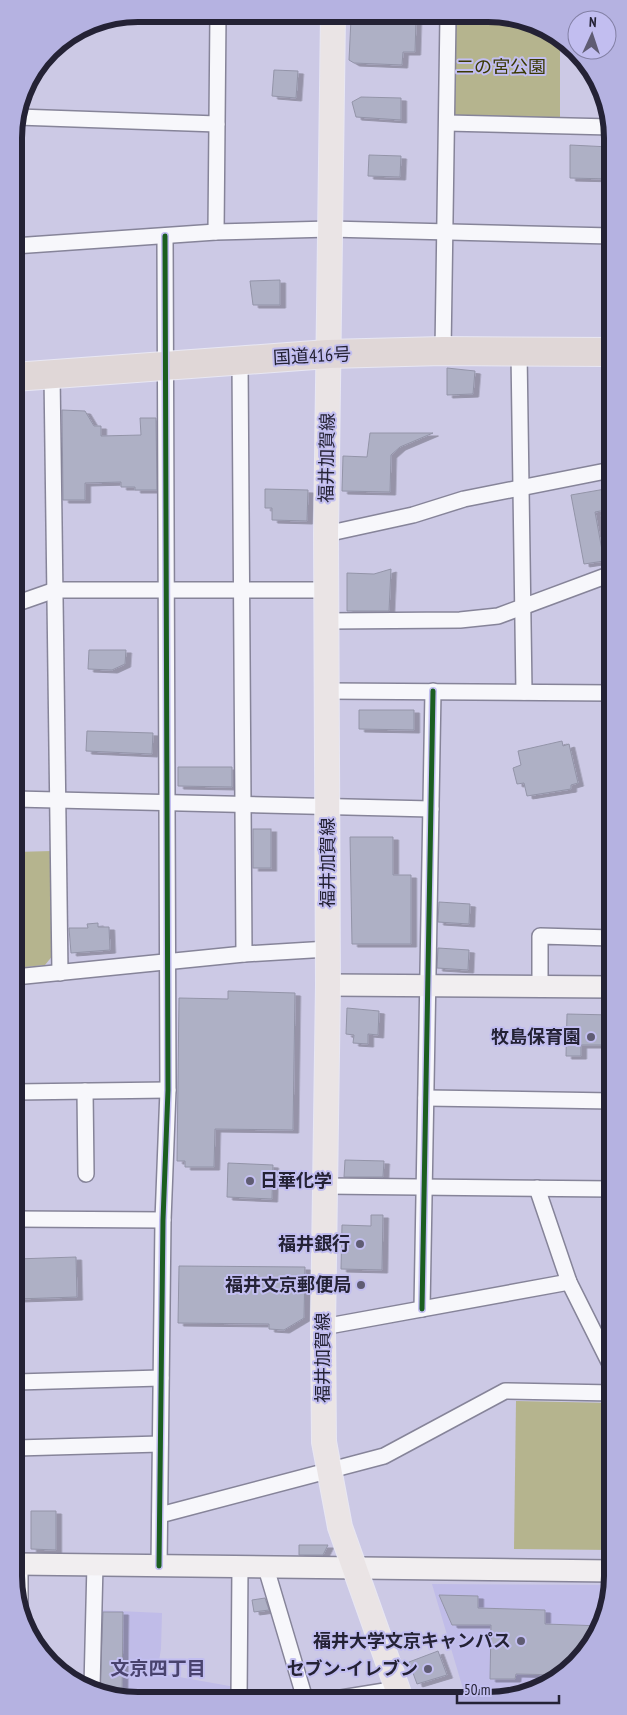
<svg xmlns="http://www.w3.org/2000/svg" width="627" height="1715" viewBox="0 0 627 1715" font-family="'PT Sans Narrow','Noto Sans JP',sans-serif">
  <defs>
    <filter id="shadow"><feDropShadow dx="5.5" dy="3" stdDeviation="0" flood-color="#0004"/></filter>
  </defs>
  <rect width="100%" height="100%" fill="#ccc9e5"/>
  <g fill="#c0bce8">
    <polygon points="432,1584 613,1585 604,1624 582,1658 551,1684 513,1699 466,1699"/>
    <polygon points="97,1610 162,1613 161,1649 157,1673 235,1687 235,1699 115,1699 99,1690"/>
  </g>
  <g fill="#b5b48e">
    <polygon points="451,16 513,16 560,41 560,121 451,117"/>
    <polygon points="52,851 54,954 45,965 15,968 15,852"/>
    <polygon points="516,1401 613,1403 613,1550 514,1549"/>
  </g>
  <g fill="#aeb0c5" stroke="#9394a8" filter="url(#shadow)">
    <polygon points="355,15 376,15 376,19 416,20 415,52 403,52 402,65 354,63 349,60 351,19 355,19"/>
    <polygon points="274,70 298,71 296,98 272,96"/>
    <polygon points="361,97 401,98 401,120 356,117 352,102"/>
    <polygon points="570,145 610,147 610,179 570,178"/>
    <polygon points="369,155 401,156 400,177 368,176"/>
    <polygon points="280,280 280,305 253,305 250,281"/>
    <polygon points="447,368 475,371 473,394 447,395"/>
    <polygon points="62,410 85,411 94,426 101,426 101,436 141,435 140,418 156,418 157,490 135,490 135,487 121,487 121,482 85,483 85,500 63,500"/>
    <polygon points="370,433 433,433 400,447 391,455 390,492 342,491 343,456 367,457"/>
    <polygon points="611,488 611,509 595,512 604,561 584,564 571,495"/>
    <polygon points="265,489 308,490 307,521 272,520 272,508 265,508"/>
    <polygon points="391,569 389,611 347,611 347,573 374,574"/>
    <polygon points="89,650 126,650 125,664 112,670 88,669"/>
    <polygon points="359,710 414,710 414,730 359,729"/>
    <polygon points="87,731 153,733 152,754 86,751"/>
    <polygon points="562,741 563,746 569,744 578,783 571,785 571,789 527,796 524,783 517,784 513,768 521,765 518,751"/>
    <polygon points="178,767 232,767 232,787 178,786"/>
    <rect x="253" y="829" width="18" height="39"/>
    <polygon points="350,837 393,837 393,875 411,875 411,944 352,944"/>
    <polygon points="439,902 470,904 469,924 438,922"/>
    <polygon points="98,923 98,927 109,927 110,950 71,953 69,928 88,928 87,924"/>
    <polygon points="438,948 469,950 468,970 437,968"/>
    <polygon points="228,991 295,993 293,1130 215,1129 214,1167 185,1167 185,1161 177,1161 179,998 228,999"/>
    <polygon points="347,1008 379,1011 378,1035 368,1034 368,1044 353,1043 354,1035 346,1034"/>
    <polygon points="567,1014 612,1015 612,1045 581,1045 581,1056 566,1056"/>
    <polygon points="345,1160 384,1161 383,1177 344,1177"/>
    <polygon points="228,1163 273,1165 272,1199 227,1197"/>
    <polygon points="371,1215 383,1215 382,1270 341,1269 342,1225 371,1226"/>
    <polygon points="76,1257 77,1297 16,1299 16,1259"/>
    <polygon points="179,1266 305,1267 304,1318 284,1330 269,1329 269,1324 178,1323"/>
    <polygon points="31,1511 56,1511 56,1550 31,1549"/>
    <polygon points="299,1545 328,1545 323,1555 299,1555"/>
    <polygon points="439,1595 478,1596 478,1608 545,1610 545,1624 603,1626 582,1658 566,1658 566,1672 562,1675 516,1674 515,1679 490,1679 491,1625 452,1625"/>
    <polygon points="265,1598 269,1610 254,1612 252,1600"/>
    <polygon points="103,1612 123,1612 122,1698 113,1698 100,1691"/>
    <polygon points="438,1651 447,1675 417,1684 409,1662"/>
  </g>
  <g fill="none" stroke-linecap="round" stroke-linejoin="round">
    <defs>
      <g id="street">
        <polyline points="18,117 217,124"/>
        <polyline points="447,123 611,127"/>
        <polyline points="216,232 218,14"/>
        <polyline points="14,246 216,232 330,229 611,236"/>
        <polyline points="443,351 448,16"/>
        <polyline points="519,352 524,692"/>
        <polyline points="240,360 244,954"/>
        <polyline points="52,374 60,973"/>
        <polyline points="326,534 413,515 464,499 611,470"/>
        <polyline points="15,604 55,590 326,590"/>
        <polyline points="327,621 460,620 498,616 611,574"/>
        <polyline points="327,691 612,693"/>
        <polyline points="15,799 431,809"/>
        <polyline points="15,977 244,954 328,949"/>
        <polyline points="540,987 540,936 612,938"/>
        <polyline points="611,987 612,968"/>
        <polyline points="85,1091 86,1174"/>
        <polyline points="15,1092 168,1090"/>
        <polyline points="426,1098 612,1101"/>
        <polyline points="326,1186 612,1189"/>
        <polyline points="537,1188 569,1282 613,1370"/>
        <polyline points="16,1219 163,1220"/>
        <polyline points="422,1309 433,691"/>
        <polyline points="323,1327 569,1282"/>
        <polyline points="16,1382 161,1378"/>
        <polyline points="16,1448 160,1444"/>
        <polyline points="160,1515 384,1456 505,1391 613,1393"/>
        <polyline points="159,1566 163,1220 168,1090 165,236"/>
        <polyline points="266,1568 305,1699"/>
        <polyline points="20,1607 20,1564"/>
        <polyline points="92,1687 95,1564"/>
        <polyline points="239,1699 240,1567"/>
        <polyline points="335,1699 397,1689"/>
      </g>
      <g id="secondary">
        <polyline points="328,985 612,987"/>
        <polyline points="16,1564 613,1571"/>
      </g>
      <polyline id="primary" points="333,15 326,534 328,985 323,1327 324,1442 340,1527 401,1699"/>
      <polyline id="highway" points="14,377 328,354 443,351 611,352"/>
    </defs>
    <use href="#street" stroke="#868499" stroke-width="18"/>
    <use href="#secondary" stroke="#868499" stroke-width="24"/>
    <use href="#primary" stroke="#e8e7f3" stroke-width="26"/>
    <use href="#highway" stroke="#e8e7f3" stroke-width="30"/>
    <use href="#street" stroke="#f7f7fb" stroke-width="15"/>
    <use href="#secondary" stroke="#f1eef0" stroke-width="21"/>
    <use href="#primary" stroke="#eae4e5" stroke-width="24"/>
    <use href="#highway" stroke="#e0d7d7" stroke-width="28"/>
    <defs>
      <g id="cycleway">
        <polyline points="422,1309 433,691"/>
        <polyline points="159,1566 163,1220 168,1090 165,236"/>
      </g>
    </defs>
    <use href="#cycleway" stroke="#c2bef0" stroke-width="8"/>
    <use href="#cycleway" stroke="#1b5e20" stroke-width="5"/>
  </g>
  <g fill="#5f5c73" stroke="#c2bef0" stroke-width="2">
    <circle cx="591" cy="1037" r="5"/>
    <circle cx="250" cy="1181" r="5"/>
    <circle cx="360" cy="1244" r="5"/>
    <circle cx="361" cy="1285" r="5"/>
    <circle cx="521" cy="1641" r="5"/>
    <circle cx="428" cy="1669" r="5"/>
  </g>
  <g text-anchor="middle" stroke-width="4" stroke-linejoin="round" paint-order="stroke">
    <g font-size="18" fill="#3a3902" stroke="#c2bef0">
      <text x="501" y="73">二の宮公園</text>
    </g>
    <g font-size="18" fill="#242235" stroke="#c2bef0">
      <text transform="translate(312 356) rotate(-3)" y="6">国道416号</text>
      <text transform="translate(327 458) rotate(-89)" y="6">福井加賀線</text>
      <text transform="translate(328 863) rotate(-90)" y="6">福井加賀線</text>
      <text transform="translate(323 1358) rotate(-90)" y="6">福井加賀線</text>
    </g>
    <g font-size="18" font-weight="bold" fill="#242235" stroke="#c2bef0" text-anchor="end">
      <text x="581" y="1043">牧島保育園</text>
      <text x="260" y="1187" text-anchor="start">日華化学</text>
      <text x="350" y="1250">福井銀行</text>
      <text x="351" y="1291">福井文京郵便局</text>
      <text x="511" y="1647">福井大学文京キャンパス</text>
      <text x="418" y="1675">セブン-イレブン</text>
    </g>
    <g font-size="19" font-weight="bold" fill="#49436e" stroke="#c2bef0">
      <text x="158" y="1675">文京四丁目</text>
    </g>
  </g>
  <path d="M0 0H627V1715H0ZM138 22H488A116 116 0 0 1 604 138V1576A116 116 0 0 1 488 1692H138A116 116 0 0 1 22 1576V138A116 116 0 0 1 138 22Z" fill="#b5b2e1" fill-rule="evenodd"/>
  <path fill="none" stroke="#242235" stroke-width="6" d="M138 22H488A116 116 0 0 1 604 138V1576A116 116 0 0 1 488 1692H138A116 116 0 0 1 22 1576V138A116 116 0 0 1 138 22Z"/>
  <g transform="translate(592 35) rotate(3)"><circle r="24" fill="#c2bef0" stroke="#8380a5"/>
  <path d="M0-4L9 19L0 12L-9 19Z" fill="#5f5c73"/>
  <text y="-8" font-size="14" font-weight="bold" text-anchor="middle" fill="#242235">N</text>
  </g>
  <path d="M457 1695v8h102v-8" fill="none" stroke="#242235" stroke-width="2.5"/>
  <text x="464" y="1695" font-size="15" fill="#242235" stroke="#c2bef0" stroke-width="4" paint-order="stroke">50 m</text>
</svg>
